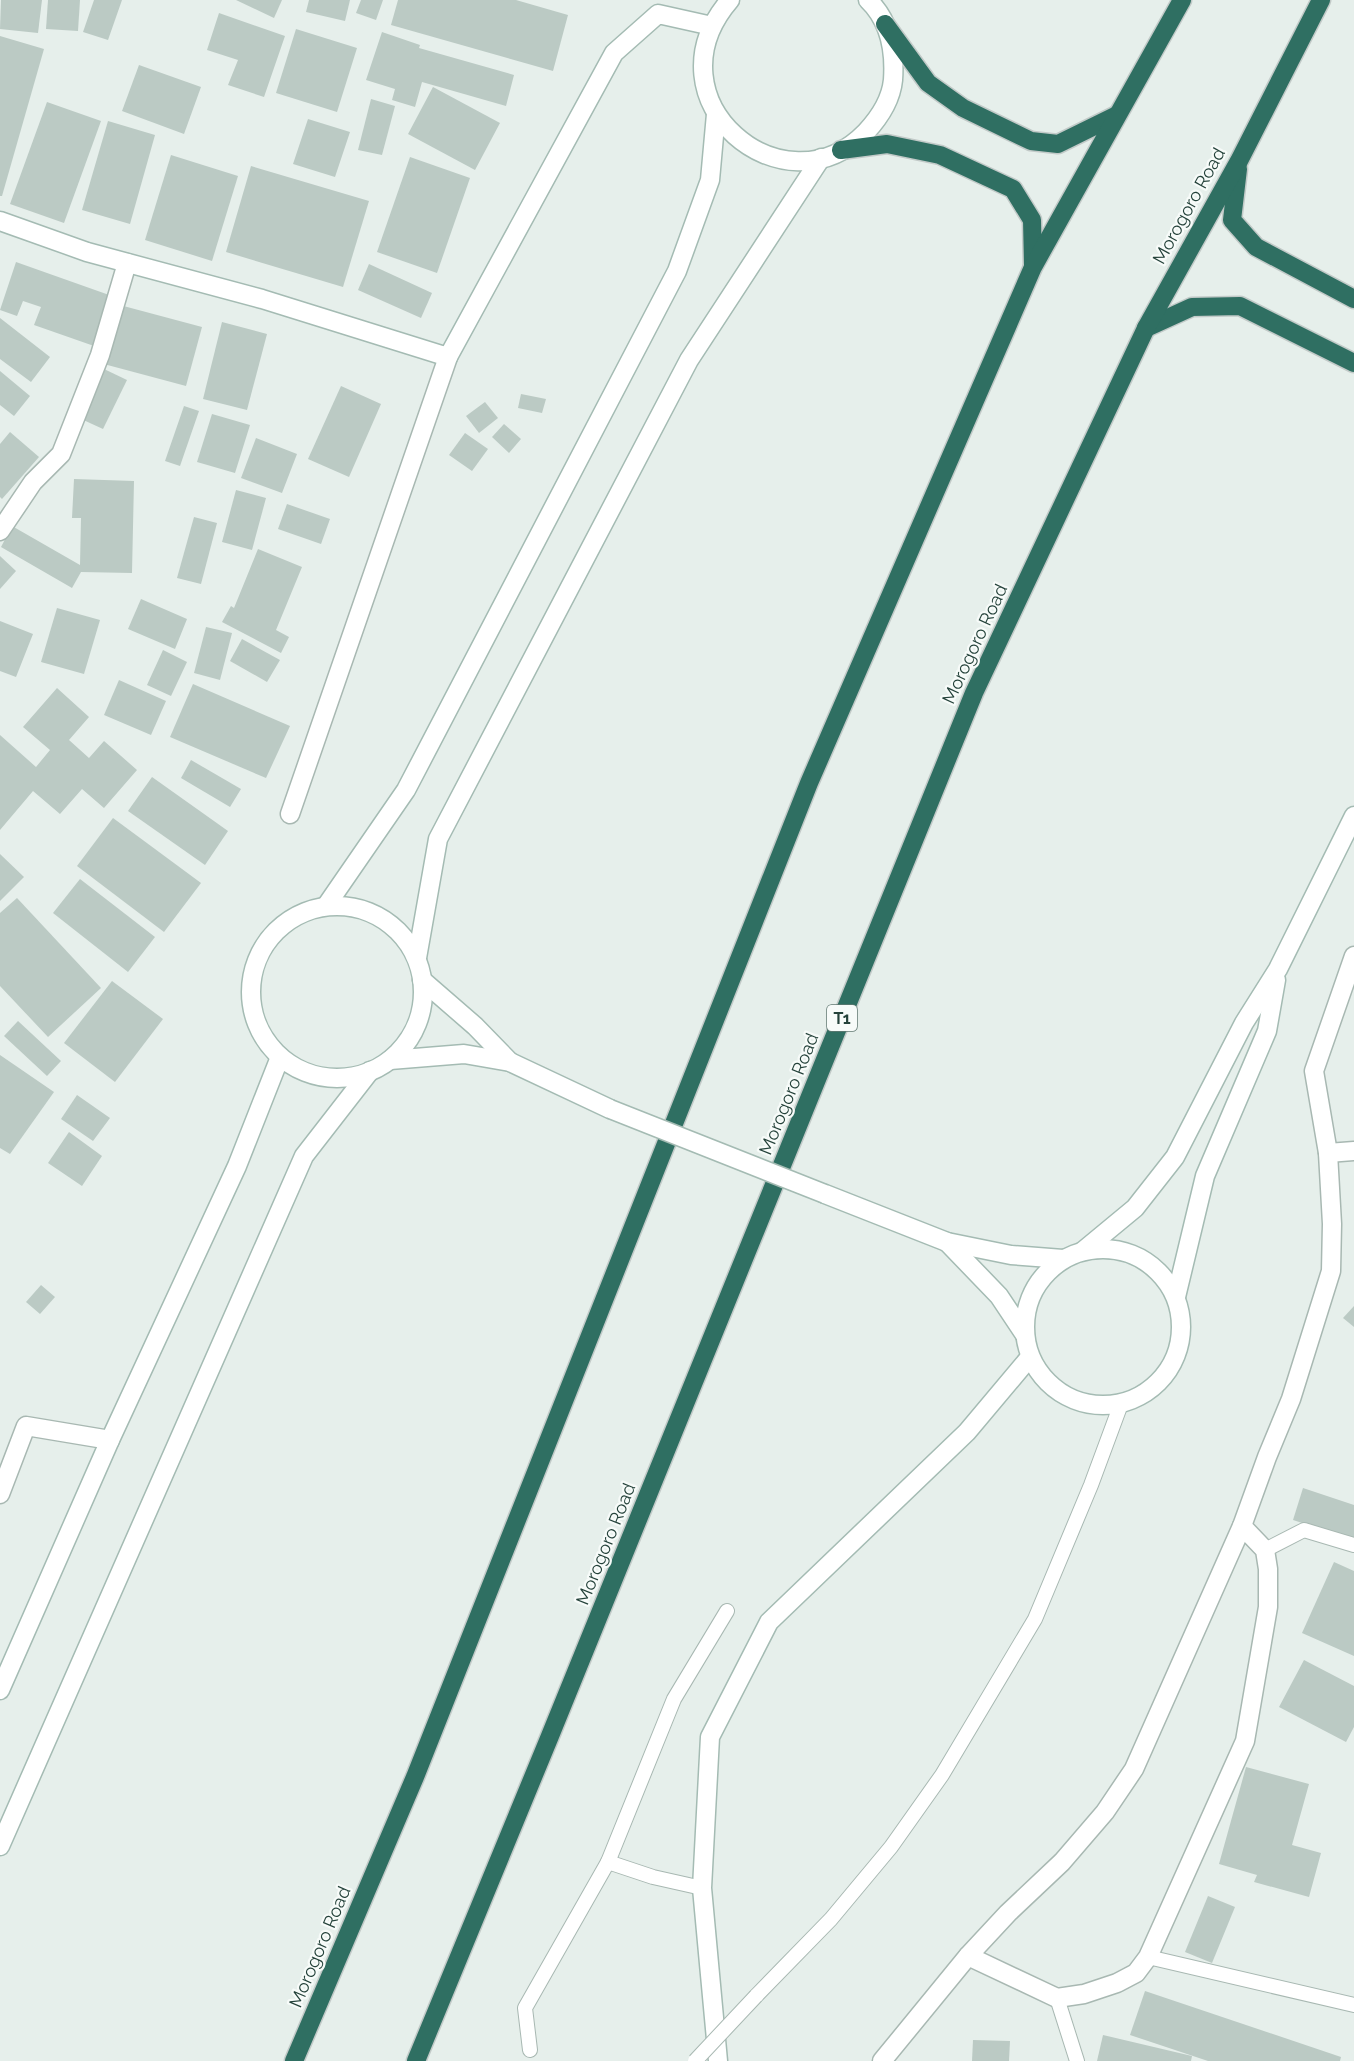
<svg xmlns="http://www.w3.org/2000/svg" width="1354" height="2061" viewBox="0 0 1354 2061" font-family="Raleway,sans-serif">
  <rect width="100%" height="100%" fill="#e6efeb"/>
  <g fill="#bbcac4">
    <polygon points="1,0 42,0 38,33 0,29"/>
    <polygon points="48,0 80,0 78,31 46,29"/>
    <polygon points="94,0 122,0 108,40 83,32"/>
    <polygon points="236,0 282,0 274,18"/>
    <polygon points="309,0 350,0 345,21 306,12"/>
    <polygon points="361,0 383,0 376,20 356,13"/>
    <polygon points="398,0 516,0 568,15 553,71 391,25"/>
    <polygon points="219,13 285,36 264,97 228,85 238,60 207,50"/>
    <polygon points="296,29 357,48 337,112 276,93"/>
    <polygon points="382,32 420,45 419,48 514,75 506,106 422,82 415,107 392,100 395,89 366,80"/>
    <polygon points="0,36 44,49 2,196 0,196"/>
    <polygon points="139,65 201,87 184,134 122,111"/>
    <polygon points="433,87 500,123 475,170 408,134"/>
    <polygon points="371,99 395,106 382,155 358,150"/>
    <polygon points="47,102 101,121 64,223 10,204"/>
    <polygon points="308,119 350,132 335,177 293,164"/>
    <polygon points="108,121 155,135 130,224 82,210"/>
    <polygon points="171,155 238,176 212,261 145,240"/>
    <polygon points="410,157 470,178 437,273 377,252"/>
    <polygon points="251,166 369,201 343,287 226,252"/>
    <polygon points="16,262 112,296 94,346 34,325 41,307 23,301 17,316 0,310"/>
    <polygon points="369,264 432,293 421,318 358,290"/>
    <polygon points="116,304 202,327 186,386 100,363"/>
    <polygon points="0,318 50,357 31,382 0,359"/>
    <polygon points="222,322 267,334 247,410 203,399"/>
    <polygon points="104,369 127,380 103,429 79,418"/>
    <polygon points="0,371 30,396 14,416 0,405"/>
    <polygon points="341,386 381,404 349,477 308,459"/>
    <polygon points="521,394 546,399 542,413 518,408"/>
    <polygon points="485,402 498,418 479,433 466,416"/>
    <polygon points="184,406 199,411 180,466 165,461"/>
    <polygon points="212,414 250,425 235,473 197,462"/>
    <polygon points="504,424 521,439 509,453 492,437"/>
    <polygon points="10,432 39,457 2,499 0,497 0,444"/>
    <polygon points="465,433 488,449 472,471 449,455"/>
    <polygon points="256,438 297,454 282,493 241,478"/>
    <polygon points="74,479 134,481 132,573 81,572 72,588 1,547 12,526 80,565 81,518 72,518"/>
    <polygon points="236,490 266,498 252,550 222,542"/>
    <polygon points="287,504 330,519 321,544 278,529"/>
    <polygon points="194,517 217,523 201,584 177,578"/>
    <polygon points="258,549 302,567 276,630 289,637 281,653 222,622 231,606 234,608"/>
    <polygon points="0,556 16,571 0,589"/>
    <polygon points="141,599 187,619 175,649 128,629"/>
    <polygon points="57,608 100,620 84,674 41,662"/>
    <polygon points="0,621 33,634 16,677 0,671"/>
    <polygon points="206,627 232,633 220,680 194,673"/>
    <polygon points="242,639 280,660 267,682 230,661"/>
    <polygon points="163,650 187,662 171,696 147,685"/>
    <polygon points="119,680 166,701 151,735 104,715"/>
    <polygon points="193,684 290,726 266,778 170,737"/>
    <polygon points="57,688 89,717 69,740 89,758 104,741 137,770 104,808 82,789 60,814 33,791 0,830 0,735 36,767 50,750 23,727"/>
    <polygon points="191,760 241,789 230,807 181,778"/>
    <polygon points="152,777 228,831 205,865 128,811"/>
    <polygon points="113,818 201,883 164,932 77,866"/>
    <polygon points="0,854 24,877 0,901"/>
    <polygon points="80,879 155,937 128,972 53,913"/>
    <polygon points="17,898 101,988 48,1037 0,986 0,913"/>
    <polygon points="112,981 163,1019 115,1082 64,1043"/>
    <polygon points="18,1021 61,1061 47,1076 4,1036"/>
    <polygon points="0,1055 54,1092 10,1154 0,1148"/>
    <polygon points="77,1095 110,1118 93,1141 61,1119"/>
    <polygon points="69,1132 102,1156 82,1186 48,1163"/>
    <polygon points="41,1285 55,1297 40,1314 26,1302"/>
    <polygon points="1354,1306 1354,1327 1343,1318"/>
    <polygon points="1303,1488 1354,1505 1354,1540 1293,1520"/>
    <polygon points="1334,1562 1354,1571 1354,1656 1302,1633"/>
    <polygon points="1304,1660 1354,1686 1354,1727 1346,1742 1279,1707"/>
    <polygon points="1246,1767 1309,1784 1292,1845 1321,1853 1309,1897 1254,1882 1257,1875 1219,1864"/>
    <polygon points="1208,1896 1235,1907 1212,1963 1185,1952"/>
    <polygon points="1145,1991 1341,2057 1340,2061 1208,2061 1130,2035"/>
    <polygon points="1103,2035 1192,2056 1191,2061 1097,2061"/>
    <polygon points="973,2040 1010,2041 1009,2061 972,2061"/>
  </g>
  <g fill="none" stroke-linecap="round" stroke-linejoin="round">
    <defs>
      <g id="lane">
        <polyline points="1265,1550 1304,1530 1354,1545"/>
        <polyline points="608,1862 674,1699 727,1611"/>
        <polyline points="1148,1957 1354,2005"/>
        <polyline points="756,1996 831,1919 891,1847 942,1775 1035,1619 1091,1485 1121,1404"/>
        <polyline points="1057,1998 1077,2061"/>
        <polyline points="530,2050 525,2008 608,1862 653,1877 702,1888"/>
      </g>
      <g id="street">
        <polyline points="0,531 33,482 61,454 100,355 127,263"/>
        <polyline points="290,814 448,357"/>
        <polyline points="1328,1153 1354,1151"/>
        <polyline points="0,1494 26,1426 110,1440"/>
        <polyline points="968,1956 1057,1998 1084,1994 1117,1983 1136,1973 1148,1957 1245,1741 1268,1607 1268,1569 1265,1550 1242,1526"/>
        <polyline points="882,2061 968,1956 1008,1913 1062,1862 1105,1812 1134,1769 1242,1526 1267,1457 1291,1399 1331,1271 1332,1224 1328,1153 1314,1071 1354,956"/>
      </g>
      <g id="secondary">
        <path d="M730,0C644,100 784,217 866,132C879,118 891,100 893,80C895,51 890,21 868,0"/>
        <polyline points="0,221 87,252 262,299 448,357 614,53 658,14 712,26"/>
        <polyline points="326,906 406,790 677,271 710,180 716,114"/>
        <circle cx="337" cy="992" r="86"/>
        <polyline points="417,958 438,839 689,360 821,158"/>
        <polyline points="422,980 475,1026 510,1062"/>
        <polyline points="390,1060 464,1054 510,1062 610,1109"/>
        <polyline points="825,1194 947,1242 1011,1255 1063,1259"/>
        <polyline points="947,1242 999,1296 1025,1335"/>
        <circle cx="1103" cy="1327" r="78"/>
        <polyline points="1083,1251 1135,1208 1175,1157 1244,1023 1278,969 1354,816"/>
        <polyline points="1176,1297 1205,1176 1267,1031 1276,980"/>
        <polyline points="0,1690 110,1440 237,1166 280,1057"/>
        <polyline points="0,1846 304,1156 370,1071"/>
        <polyline points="718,2061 702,1888 710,1737 769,1622 967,1432 1030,1357"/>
      </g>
      <g id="highway">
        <polyline points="885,24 928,83 963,108 1031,141 1058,144 1117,115"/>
        <polyline points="841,150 887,144 940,155 1013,189 1032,220 1033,265"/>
        <polyline points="1238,169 1232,220 1256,247 1354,299"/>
        <polyline points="1146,328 1192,307 1240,306 1354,363"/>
        <polyline points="294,2061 415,1777 809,783 1033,267 1182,0"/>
        <polyline points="416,2061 550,1736 974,693 1146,328 1239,161 1321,0"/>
      </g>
    </defs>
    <use href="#lane" stroke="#a8b8b2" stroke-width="16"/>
    <use href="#street" stroke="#a8b8b2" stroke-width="21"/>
    <use href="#secondary" stroke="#a4bbb3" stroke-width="21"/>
    <use href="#highway" stroke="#c2cac8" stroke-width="21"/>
    <use href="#lane" stroke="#fff" stroke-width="14"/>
    <use href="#street" stroke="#fff" stroke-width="18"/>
    <use href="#secondary" stroke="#fff" stroke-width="18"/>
    <use href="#highway" stroke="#2f6f62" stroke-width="18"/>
    <defs>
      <polyline id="lane-bridge" points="695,2061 756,1996"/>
      <polyline id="secondary-bridge" points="610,1109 825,1194"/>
    </defs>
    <use href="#lane-bridge" stroke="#a8b8b2" stroke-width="16" stroke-linecap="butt"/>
    <use href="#secondary-bridge" stroke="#a4bbb3" stroke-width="21" stroke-linecap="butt"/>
    <use href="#lane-bridge" stroke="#fff" stroke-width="14"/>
    <use href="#secondary-bridge" stroke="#fff" stroke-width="18"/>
  </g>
  <g text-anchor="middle" stroke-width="4.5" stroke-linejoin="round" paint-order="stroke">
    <rect fill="#f7fbf9" stroke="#637a73" stroke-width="1.5" x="827" y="1005" width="30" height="26" rx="4.5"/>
    <g font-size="16" font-weight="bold" fill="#24423a">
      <text x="842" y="1024">T1</text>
    </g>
    <g font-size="18" fill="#24423a" stroke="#f7fbf9">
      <text transform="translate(1189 206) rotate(-61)" y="6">Morogoro Road</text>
      <text transform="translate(975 644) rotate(-65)" y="6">Morogoro Road</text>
      <text transform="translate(789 1094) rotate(-68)" y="6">Morogoro Road</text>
      <text transform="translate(606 1544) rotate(-68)" y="6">Morogoro Road</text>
      <text transform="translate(320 1947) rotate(-67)" y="6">Morogoro Road</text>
    </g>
  </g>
</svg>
